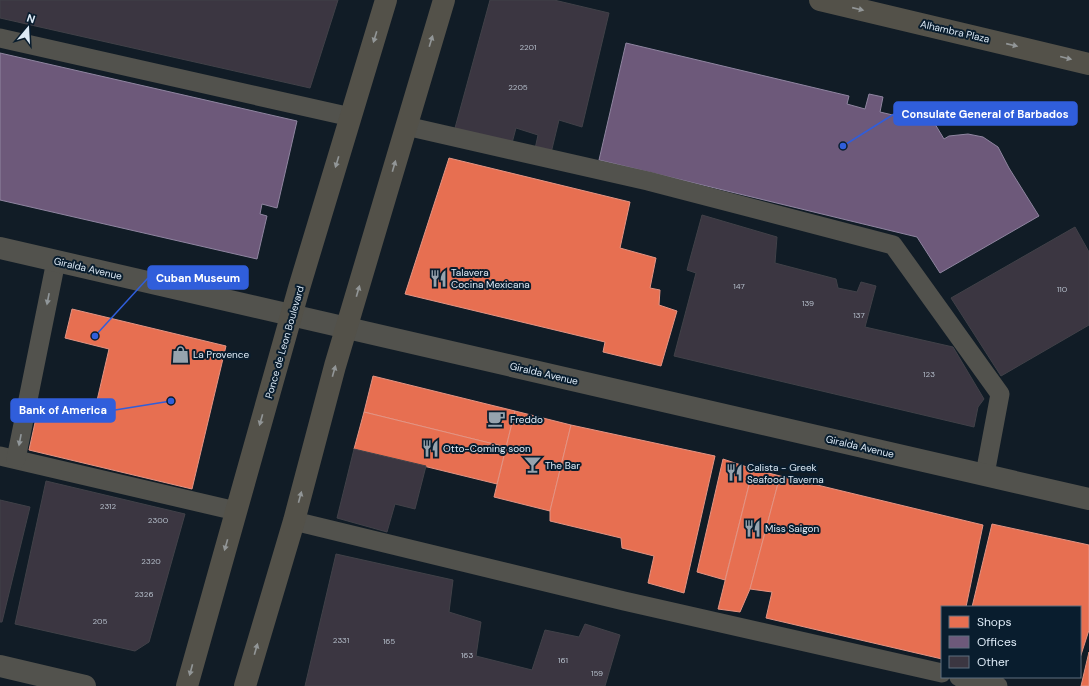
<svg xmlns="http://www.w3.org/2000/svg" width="1089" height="686" viewBox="0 0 1089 686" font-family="'DM Sans',sans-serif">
  <rect width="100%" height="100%" fill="#111c26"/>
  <g fill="#e76f51" stroke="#e49483">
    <polygon points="449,158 630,202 620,248 656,258 650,288 660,290 659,305 677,311 661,366 603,352 605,342 405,294"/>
    <polygon points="72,309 226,346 192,489 29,450 38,409 92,422 109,349 65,338"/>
    <polygon points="373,376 515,411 506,447 364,412"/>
    <polygon points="515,411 571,425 550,511 494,497"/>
    <polygon points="364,412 506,447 497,484 354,449"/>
    <polygon points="571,425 715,456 684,593 648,583 654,556 622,548 621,538 550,521 550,511"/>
    <polygon points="723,459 753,469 725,580 697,572"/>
    <polygon points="753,469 780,476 750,589 740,612 718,609"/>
    <polygon points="780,476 983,525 966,607 942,607 942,659 766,618 772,592 750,589"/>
    <polygon points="992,524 1089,545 1089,630 1080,658 1080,607 972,607"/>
    <polygon points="1089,652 1089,686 1081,686"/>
  </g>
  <g fill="#6d597a" stroke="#8f85a0">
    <polygon points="626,43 849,96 847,104 865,109 869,94 883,97 880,112 897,116 899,107 929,114 944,139 949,136 968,134 983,137 998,147 1009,168 1039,216 940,273 917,237 599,160"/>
    <polygon points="0,53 297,121 277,208 262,204 260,214 267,216 257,259 0,200"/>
  </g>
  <g fill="#3b3641" stroke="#414148">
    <polygon points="0,0 338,0 310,88 0,18"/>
    <polygon points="490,0 554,0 609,13 582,127 559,120 551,153 535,149 538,135 516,128 512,143 455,128"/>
    <polygon points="702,215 777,237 775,263 836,279 838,288 857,292 861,282 876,286 865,327 953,347 984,399 978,407 974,427 674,356 696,273 687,270"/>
    <polygon points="1075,227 1089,252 1089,325 1001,376 951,298"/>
    <polygon points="354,449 426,466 415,509 395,504 387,532 337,518"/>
    <polygon points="46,481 185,514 149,642 135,651 15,624"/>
    <polygon points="0,500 30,507 2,622 0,622"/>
    <polygon points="336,554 453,580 449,612 481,622 476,656 532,670 545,630 579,637 585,624 620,635 605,686 305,686"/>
  </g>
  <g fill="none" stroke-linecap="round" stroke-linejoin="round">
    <g stroke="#52524d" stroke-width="19">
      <polyline points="0,38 351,117"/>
      <polyline points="406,126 648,181 893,245 1000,394 985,474"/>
      <polyline points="0,456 236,511"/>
      <polyline points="16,459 56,261"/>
      <polyline points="294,521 624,601 942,673"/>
      <polyline points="959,677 998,686"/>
    </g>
    <g stroke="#52524d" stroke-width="22">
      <polyline points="0,248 1089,499"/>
      <polyline points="0,666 85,686"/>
    </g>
    <g stroke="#535149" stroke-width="22">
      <polyline points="820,0 1089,64"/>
      <polyline points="187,686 299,288 386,0"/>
      <polyline points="245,686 294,521 335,366 444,0"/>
    </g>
  </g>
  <defs><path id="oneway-solid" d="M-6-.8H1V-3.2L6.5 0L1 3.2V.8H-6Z"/></defs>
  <g fill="#929697">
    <use href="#oneway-solid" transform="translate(858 9) rotate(13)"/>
    <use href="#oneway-solid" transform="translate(375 37) rotate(107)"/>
    <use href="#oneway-solid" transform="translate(431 41) rotate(-73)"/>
    <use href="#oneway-solid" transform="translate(1012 45) rotate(13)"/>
    <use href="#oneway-solid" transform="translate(1066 58) rotate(14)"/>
    <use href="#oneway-solid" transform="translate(337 162) rotate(107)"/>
    <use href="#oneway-solid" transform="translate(394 166) rotate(-74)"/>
    <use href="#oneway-solid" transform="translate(358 291) rotate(-74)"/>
    <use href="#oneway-solid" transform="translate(334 371) rotate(-74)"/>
    <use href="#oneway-solid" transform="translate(261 420) rotate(106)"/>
    <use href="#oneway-solid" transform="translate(300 497) rotate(-75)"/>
    <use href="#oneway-solid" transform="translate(226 545) rotate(106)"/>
    <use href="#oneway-solid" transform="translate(256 649) rotate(-74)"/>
    <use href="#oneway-solid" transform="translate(191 670) rotate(105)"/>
  </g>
  <g fill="#91979a">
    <use href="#oneway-solid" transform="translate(48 299) rotate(101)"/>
    <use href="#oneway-solid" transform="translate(20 440) rotate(101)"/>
  </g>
  <defs>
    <symbol id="restaurant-bare" viewBox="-9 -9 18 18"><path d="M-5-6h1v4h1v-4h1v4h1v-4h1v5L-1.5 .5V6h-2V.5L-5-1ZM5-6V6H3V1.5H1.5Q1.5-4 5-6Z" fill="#96a3ae" stroke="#091d2e" stroke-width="2.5" paint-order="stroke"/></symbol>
    <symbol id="shop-bare" viewBox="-9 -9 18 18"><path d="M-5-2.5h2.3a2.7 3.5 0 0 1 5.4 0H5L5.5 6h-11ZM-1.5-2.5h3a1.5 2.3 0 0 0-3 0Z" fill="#96a3ae" stroke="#091d2e" stroke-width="2.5" paint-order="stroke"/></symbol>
    <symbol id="cafe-bare" viewBox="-9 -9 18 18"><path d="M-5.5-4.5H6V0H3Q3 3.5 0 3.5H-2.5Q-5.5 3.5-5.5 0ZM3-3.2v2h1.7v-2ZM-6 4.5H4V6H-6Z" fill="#96a3ae" stroke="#091d2e" stroke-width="2.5" paint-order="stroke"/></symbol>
    <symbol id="bar-bare" viewBox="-9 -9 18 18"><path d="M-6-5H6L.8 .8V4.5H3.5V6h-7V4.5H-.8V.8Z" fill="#96a3ae" stroke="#091d2e" stroke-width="2.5" paint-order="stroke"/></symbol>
  </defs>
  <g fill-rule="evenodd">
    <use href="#restaurant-bare" x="426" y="266" width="25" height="25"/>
    <use href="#shop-bare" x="168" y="342" width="25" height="25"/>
    <use href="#cafe-bare" x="484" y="406" width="25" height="25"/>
    <use href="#restaurant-bare" x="418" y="436" width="25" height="25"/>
    <use href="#bar-bare" x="520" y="452" width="25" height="25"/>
    <use href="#restaurant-bare" x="722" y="460" width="25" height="25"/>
    <use href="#restaurant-bare" x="740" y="516" width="25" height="25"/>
  </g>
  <g text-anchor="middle" stroke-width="4" stroke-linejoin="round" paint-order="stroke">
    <g font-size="8" fill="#b5beca">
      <text x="528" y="50">2201</text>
      <text x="518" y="90">2205</text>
      <text x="739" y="289">147</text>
      <text x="1062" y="292">110</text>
      <text x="808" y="306">139</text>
      <text x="859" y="318">137</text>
      <text x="929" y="377">123</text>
      <text x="108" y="509">2312</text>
      <text x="158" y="523">2300</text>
      <text x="151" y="564">2320</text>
      <text x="144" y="597">2326</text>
      <text x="100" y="624">205</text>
      <text x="341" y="643">2331</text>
      <text x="389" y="644">165</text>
      <text x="467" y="658">163</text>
      <text x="563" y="663">161</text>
      <text x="597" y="676">159</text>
    </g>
    <g font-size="10" fill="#deebf7" stroke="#091d2e">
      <text transform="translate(955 31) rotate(13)" y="4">Alhambra Plaza</text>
      <text transform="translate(88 268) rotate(13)" y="4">Giralda Avenue</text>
      <text transform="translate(284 342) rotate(-74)" y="4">Ponce de Leon Boulevard</text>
      <text transform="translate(544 373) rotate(13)" y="4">Giralda Avenue</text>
      <text transform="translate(860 446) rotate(13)" y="4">Giralda Avenue</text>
    </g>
    <g font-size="10" fill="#deebf7" stroke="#091d2e" text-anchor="start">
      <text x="451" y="276">Talavera<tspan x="451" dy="12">Cocina Mexicana</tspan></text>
      <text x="193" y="358">La Provence</text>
      <text x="510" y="423">Freddo</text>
      <text x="443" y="452">Otto-Coming soon</text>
      <text x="545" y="469">The Bar</text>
      <text x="747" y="471">Calista - Greek<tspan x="747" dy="12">Seafood Taverna</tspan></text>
      <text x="765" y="532">Miss Saigon</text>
    </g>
  </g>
  <path fill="none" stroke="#305edb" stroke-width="1.5" d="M843 146L894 114M95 336L148 278M171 401L115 410"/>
  <g fill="#305edb" stroke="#091d2e" stroke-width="1.5">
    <circle cx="843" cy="146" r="4"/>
    <circle cx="95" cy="336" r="4"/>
    <circle cx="171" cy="401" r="4"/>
  </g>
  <g fill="#305edb" stroke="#305edb" stroke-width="1.5">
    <rect x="894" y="102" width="183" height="23" rx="4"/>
    <rect x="148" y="266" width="100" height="23" rx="4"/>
    <rect x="11" y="399" width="104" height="23" rx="4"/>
  </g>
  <g font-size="11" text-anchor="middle" font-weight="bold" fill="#fff">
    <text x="985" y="118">Consulate General of Barbados</text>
    <text x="198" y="282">Cuban Museum</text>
    <text x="63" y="414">Bank of America</text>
  </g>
  <rect x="941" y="606" width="140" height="72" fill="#091d2e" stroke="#5e6f7e"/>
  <rect x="949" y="616" width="20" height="12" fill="#e76f51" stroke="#5e6f7e"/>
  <text x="977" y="626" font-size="12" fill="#deebf7">Shops</text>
  <rect x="949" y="636" width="20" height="12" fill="#6d597a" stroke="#5e6f7e"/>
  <text x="977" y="646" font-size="12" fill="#deebf7">Offices</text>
  <rect x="949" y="656" width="20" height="12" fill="#3b3641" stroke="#5e6f7e"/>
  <text x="977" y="666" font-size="12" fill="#deebf7">Other</text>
  <g transform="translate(28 28) rotate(18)" stroke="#091d2e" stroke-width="3" paint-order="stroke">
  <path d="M0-3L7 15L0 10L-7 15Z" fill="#deebf7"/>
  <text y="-6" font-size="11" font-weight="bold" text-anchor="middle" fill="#deebf7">N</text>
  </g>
</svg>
